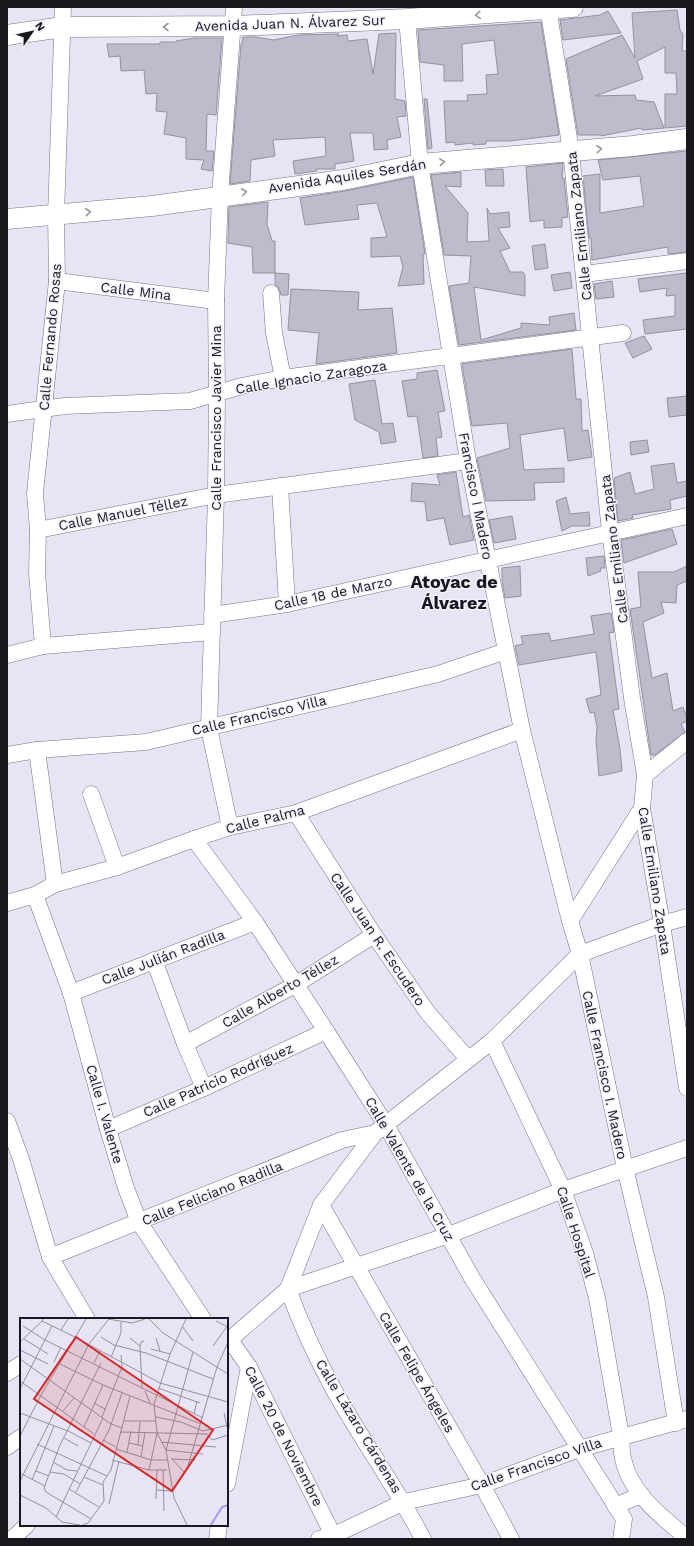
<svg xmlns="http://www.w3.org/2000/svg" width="694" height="1546" viewBox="0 0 694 1546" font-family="'Work Sans',sans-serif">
  <rect width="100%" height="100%" fill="#e6e4f5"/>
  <g fill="#bdbbcc" stroke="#9391a1">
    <polygon points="677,10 680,30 683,34 682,51 687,51 687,126 665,128 665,94 677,94 676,73 665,73 665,47 637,61 643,79 595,96 635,95 636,100 654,102 664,128 642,130 641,128 601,136 601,135 578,135 566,59 622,35 635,58 632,13"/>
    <polygon points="608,11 621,33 563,40 560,20 600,15"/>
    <polygon points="541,22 559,135 510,141 486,141 486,144 473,145 473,143 455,145 455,142 446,143 444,101 468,101 467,95 487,94 486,75 498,74 494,40 462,44 463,81 444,81 444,65 420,62 418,30"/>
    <polygon points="396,33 395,99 405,101 406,116 397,117 401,137 387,140 388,149 374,150 373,133 350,133 354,161 335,164 335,169 316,169 317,171 295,174 293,161 326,156 325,137 273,140 275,156 251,160 250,181 230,184 241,44 242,44 243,37 255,37 274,40 298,35 339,34 337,36 347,35 348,41 367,39 373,74 379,34"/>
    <polygon points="194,38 222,38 216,115 207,114 206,151 214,151 212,171 201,169 204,160 186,159 186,138 164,134 167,112 156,111 157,93 146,94 144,70 121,71 120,56 109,57 107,44 160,44 160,42 176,42 176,41"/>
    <polygon points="424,99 427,99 432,148 428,149"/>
    <polygon points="687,151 687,252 668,254 668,247 592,260 591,238 589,238 583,176 600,174 600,213 644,206 640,176 603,180 598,160"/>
    <polygon points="563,163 562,178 564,178 568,217 562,218 562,227 544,228 544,220 530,222 526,167"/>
    <polygon points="503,169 504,186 486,186 485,170"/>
    <polygon points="461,172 461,187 445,186 468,213 467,242 489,241 487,208 490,214 509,212 510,227 498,228 510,248 500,251 510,272 523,272 525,276 525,296 474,287 481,340 521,328 521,323 550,325 549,317 574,313 576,330 459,345 449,286 469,283 471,256 444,255 431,175"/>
    <polygon points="413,177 425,254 423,254 424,284 398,286 403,267 400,256 371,257 371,238 387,237 377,203 357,205 359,219 305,225 300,198 345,191"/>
    <polygon points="268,202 267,224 272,241 275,241 275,273 253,273 252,247 228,243 229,207"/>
    <polygon points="545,244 548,268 535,270 532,246"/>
    <polygon points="570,272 572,288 554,291 551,275"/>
    <polygon points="275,273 289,274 288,295 281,295 279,288 275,284"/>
    <polygon points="687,273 687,329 645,334 643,320 675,316 675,295 666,296 667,288 640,292 638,279"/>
    <polygon points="612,281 614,297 596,299 594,284"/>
    <polygon points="291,289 359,292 358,310 392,308 397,353 316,364 319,333 288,330"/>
    <polygon points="644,336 652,349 633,358 625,343"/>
    <polygon points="572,349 576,399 581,399 582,431 588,430 592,457 568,461 564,428 520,435 524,470 564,468 564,482 534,483 535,500 486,501 477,458 510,448 507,423 472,426 462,364"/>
    <polygon points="437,370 445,411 438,412 442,437 436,438 438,456 423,458 417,416 408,417 402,381 417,379 417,373"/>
    <polygon points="375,380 382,424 393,423 396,442 381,444 379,432 355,420 349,384"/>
    <polygon points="687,396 687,415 669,417 667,398"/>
    <polygon points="647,440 649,452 631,455 630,442"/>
    <polygon points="674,463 677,483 687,481 687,496 670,500 671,509 632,515 633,518 618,521 614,478 630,472 635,494 654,489 651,466"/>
    <polygon points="456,472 463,517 469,515 474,540 450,545 444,518 427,521 425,502 411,501 412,483 440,485 437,475"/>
    <polygon points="566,497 570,514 589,512 590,526 572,526 562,531 556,501"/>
    <polygon points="512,516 516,539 494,543 489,520"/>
    <polygon points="672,529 677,544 624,563 621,540"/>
    <polygon points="604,556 605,568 600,568 601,571 588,576 586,558"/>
    <polygon points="520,566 521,596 505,598 502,580 502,568"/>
    <polygon points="687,566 687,581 677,585 676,603 661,602 664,613 643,622 652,678 667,673 673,711 683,707 687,719 687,721 681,724 685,732 655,755 651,755 630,609 641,607 638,572 674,572"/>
    <polygon points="611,613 614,632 609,633 619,709 613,710 620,749 622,771 599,776 596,740 597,727 594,712 590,713 586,699 601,695 596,652 519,665 515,646 523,644 521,636 549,633 551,641 594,634 591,616"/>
  </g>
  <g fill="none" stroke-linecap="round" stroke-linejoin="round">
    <defs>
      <g id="minor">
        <polyline points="548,7 571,151 610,532 632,698 645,775 642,808 662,924 687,1088"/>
        <polyline points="407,19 420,164 468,461 522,730 570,921 580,954 625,1168 656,1297 676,1423"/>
        <polyline points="584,274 687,261"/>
        <polyline points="57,281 216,301"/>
        <polyline points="271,293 274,333 283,378"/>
        <polyline points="7,414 65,406 190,401 242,386 283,378 623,333"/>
        <polyline points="280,486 287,604"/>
        <polyline points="38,530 216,495 468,461"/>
        <polyline points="212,615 287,604 687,516"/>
        <polyline points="43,646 37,573 38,530 35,493 57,281 56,215 63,7"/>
        <polyline points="7,655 43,646 212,632"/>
        <polyline points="37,750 55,884"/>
        <polyline points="7,755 37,750 146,742 438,674 506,651"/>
        <polyline points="645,775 687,741"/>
        <polyline points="91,794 117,867"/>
        <polyline points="296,813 374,935 428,1013 468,1059"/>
        <polyline points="230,827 209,728 216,495 217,393 216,301 220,195 234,7"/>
        <polyline points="194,839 255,922 326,1031 386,1125 472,1278 624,1519 621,1539"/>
        <polyline points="35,895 71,993 108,1129 126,1188 139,1222 203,1319"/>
        <polyline points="7,903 35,895 55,884 117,867 194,839 230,827 296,813 522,730"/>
        <polyline points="570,921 642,808"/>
        <polyline points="154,960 185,1044 204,1088"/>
        <polyline points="71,993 255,922"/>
        <path d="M492,1041L563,1190L585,1253L597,1298L621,1436C622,1443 621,1451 623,1458C629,1492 662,1517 687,1538"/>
        <polyline points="185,1044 295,985 374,935"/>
        <polyline points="7,1121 21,1159 50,1257 87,1319"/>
        <polyline points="108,1129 204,1088 326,1031"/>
        <polyline points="321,1205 482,1485 511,1539"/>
        <polyline points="50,1257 342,1140 375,1133"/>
        <polyline points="288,1289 321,1205 375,1133 492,1041 580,954 662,924 687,917"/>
        <path d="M288,1289C301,1325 317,1359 335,1392C363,1442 397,1488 423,1539"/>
        <polyline points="230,1340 249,1367 335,1539"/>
        <polyline points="227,1342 288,1289 449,1235 563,1190 687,1148"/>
        <polyline points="7,1373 21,1364"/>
        <polyline points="7,1447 21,1437"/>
        <polyline points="227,1484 249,1367"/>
        <polyline points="615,1506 641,1495"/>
        <polyline points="12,1539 27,1525"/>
        <polyline points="217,1539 219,1525"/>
        <polyline points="319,1539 334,1535 404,1502 482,1485 579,1449 687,1419"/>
      </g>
      <g id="major">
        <polyline points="7,35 63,27 234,26 407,19 573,7"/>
        <polyline points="7,219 152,206 343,180 420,164 633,146 687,139"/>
      </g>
    </defs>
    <use href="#minor" stroke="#757383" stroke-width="17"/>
    <use href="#major" stroke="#757383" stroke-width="21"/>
    <use href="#minor" stroke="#fff" stroke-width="16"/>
    <use href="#major" stroke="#fff" stroke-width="20"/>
  </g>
  <defs><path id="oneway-chevron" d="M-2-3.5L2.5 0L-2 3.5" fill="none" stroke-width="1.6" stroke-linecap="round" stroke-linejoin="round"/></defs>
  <g stroke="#98979a">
    <use href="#oneway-chevron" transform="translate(478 15) rotate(176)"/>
    <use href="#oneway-chevron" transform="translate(166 27) rotate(180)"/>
    <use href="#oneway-chevron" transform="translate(599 149) rotate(-5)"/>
    <use href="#oneway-chevron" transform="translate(442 162) rotate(-5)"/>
    <use href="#oneway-chevron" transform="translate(244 192) rotate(-7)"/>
    <use href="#oneway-chevron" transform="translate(88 212) rotate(-6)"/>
  </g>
  <g text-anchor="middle" stroke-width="3" stroke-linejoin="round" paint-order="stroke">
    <g font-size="14" fill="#19181e" stroke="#f3f2fd">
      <text transform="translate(290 23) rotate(-2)" y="5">Avenida Juan N. Álvarez Sur</text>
      <text transform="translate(347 176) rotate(-9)" y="5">Avenida Aquiles Serdán</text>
      <text transform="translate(579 226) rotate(-96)" y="5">Calle Emiliano Zapata</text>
      <text transform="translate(136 291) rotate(7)" y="5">Calle Mina</text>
      <text transform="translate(50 337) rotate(-85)" y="5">Calle Fernando Rosas</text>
      <text transform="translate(311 377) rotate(-9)" y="5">Calle Ignacio Zaragoza</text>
      <text transform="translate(216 418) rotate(-90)" y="5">Calle Francisco Javier Mina</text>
      <text transform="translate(476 496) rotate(79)" y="5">Francisco I Madero</text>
      <text transform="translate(123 513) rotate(-11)" y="5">Calle Manuel Téllez</text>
      <text transform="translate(614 549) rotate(-97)" y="5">Calle Emiliano Zapata</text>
      <text transform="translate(333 593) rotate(-12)" y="5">Calle 18 de Marzo</text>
      <text transform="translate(259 715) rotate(-13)" y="5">Calle Francisco Villa</text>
      <text transform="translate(265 819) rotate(-14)" y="5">Calle Palma</text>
      <text transform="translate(655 881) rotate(81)" y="5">Calle Emiliano Zapata</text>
      <text transform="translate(378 939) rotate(56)" y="5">Calle Juan R. Escudero</text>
      <text transform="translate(163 957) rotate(-21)" y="5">Calle Julián Radilla</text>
      <text transform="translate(280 991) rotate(-30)" y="5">Calle Alberto Téllez</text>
      <text transform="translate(605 1075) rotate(78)" y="5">Calle Francisco I. Madero</text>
      <text transform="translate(218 1080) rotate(-24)" y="5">Calle Patricio Rodríguez</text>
      <text transform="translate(105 1114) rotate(74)" y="5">Calle I. Valente</text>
      <text transform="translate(410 1169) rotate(60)" y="5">Calle Valente de la Cruz</text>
      <text transform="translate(212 1193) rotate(-22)" y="5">Calle Feliciano Radilla</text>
      <text transform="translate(576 1232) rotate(72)" y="5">Calle Hospital</text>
      <text transform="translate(417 1372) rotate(60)" y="5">Calle Felipe Ángeles</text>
      <text transform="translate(359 1426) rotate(59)" y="5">Calle Lázaro Cárdenas</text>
      <text transform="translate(284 1436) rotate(63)" y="5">Calle 20 de Noviembre</text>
      <text transform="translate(536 1464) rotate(-19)" y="5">Calle Francisco Villa</text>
    </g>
    <g font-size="18" font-weight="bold" fill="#19181e" stroke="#f3f2fd">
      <text x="454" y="588">Atoyac de<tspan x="454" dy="21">Álvarez</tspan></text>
    </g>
  </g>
  <g transform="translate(20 1318)">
    <rect width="208" height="208" fill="#e6e4f5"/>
    <path fill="none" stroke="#a697ef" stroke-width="2" d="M191,207L202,189L208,187"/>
    <path fill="none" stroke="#94929f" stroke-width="1" d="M23,1L22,3L55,19M88,1L112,5L125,1M129,1L143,15L208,56M196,3L208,9M3,8L25,22L183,100M162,8L173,23M41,12L48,1M55,19L140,65L208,84M81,19L94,27L126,35L193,61M110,20L120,28M136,20L140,33M4,21L28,36M0,24L22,3M193,28L208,7M131,31L150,36M0,32L28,46M91,39L101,15V4M0,41L91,106L102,110M34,44L41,29M74,45L80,33M40,46L83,67L181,106M0,63L74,116M122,69L120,28L121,24L124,23M138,70L180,85M0,71L32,8M125,73L130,85M74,85L85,91M43,93L54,80M0,95L48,113L71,125M204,95L208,113M174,96L177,83M82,99L102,49L101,37M136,99L161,104L183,113L208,107M104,103H136M64,109L83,67M100,114L187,116L192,122L208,117M0,118L21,77L66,1M44,120L58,128M83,122L96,129M141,124L196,129M109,125L123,128M17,126L87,158M118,127L120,104M96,131L131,142H147M146,132L137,115L134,86L150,36L166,1M146,132L183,136M107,134L111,113M121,139L125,114M151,140L164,154L167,151L197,49L208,24M152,141L175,142M92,142L129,152H147M33,144L47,152L57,153M129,152L137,115M143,152L144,193M16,153L29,158M30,154L44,156L60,166M0,155L25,168M64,159L83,167M12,162L34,108M0,163L69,26L89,1M49,171L79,189M136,172L152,173M56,174L89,112L102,75M0,177L26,190L42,204L60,207M136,181L137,152M89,186L99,143M36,199L83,100M71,201L26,174L24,170L40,127L81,45M63,207L68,205L84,183L83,164L91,152L110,78M167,207L154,180L146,132L173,34"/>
    <path fill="#d62828" fill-opacity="0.15" stroke="#d62828" stroke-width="2" d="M56,19L193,112L152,173L14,81Z"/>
    <rect width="208" height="208" fill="none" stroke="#19181e" stroke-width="2"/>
  </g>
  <rect width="694" height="1546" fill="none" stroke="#19181e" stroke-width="16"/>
  <g transform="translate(32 32) rotate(56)" stroke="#f3f2fd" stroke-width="3" paint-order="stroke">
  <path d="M0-3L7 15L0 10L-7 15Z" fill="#19181e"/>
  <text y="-6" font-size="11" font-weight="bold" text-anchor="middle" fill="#19181e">N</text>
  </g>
</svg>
